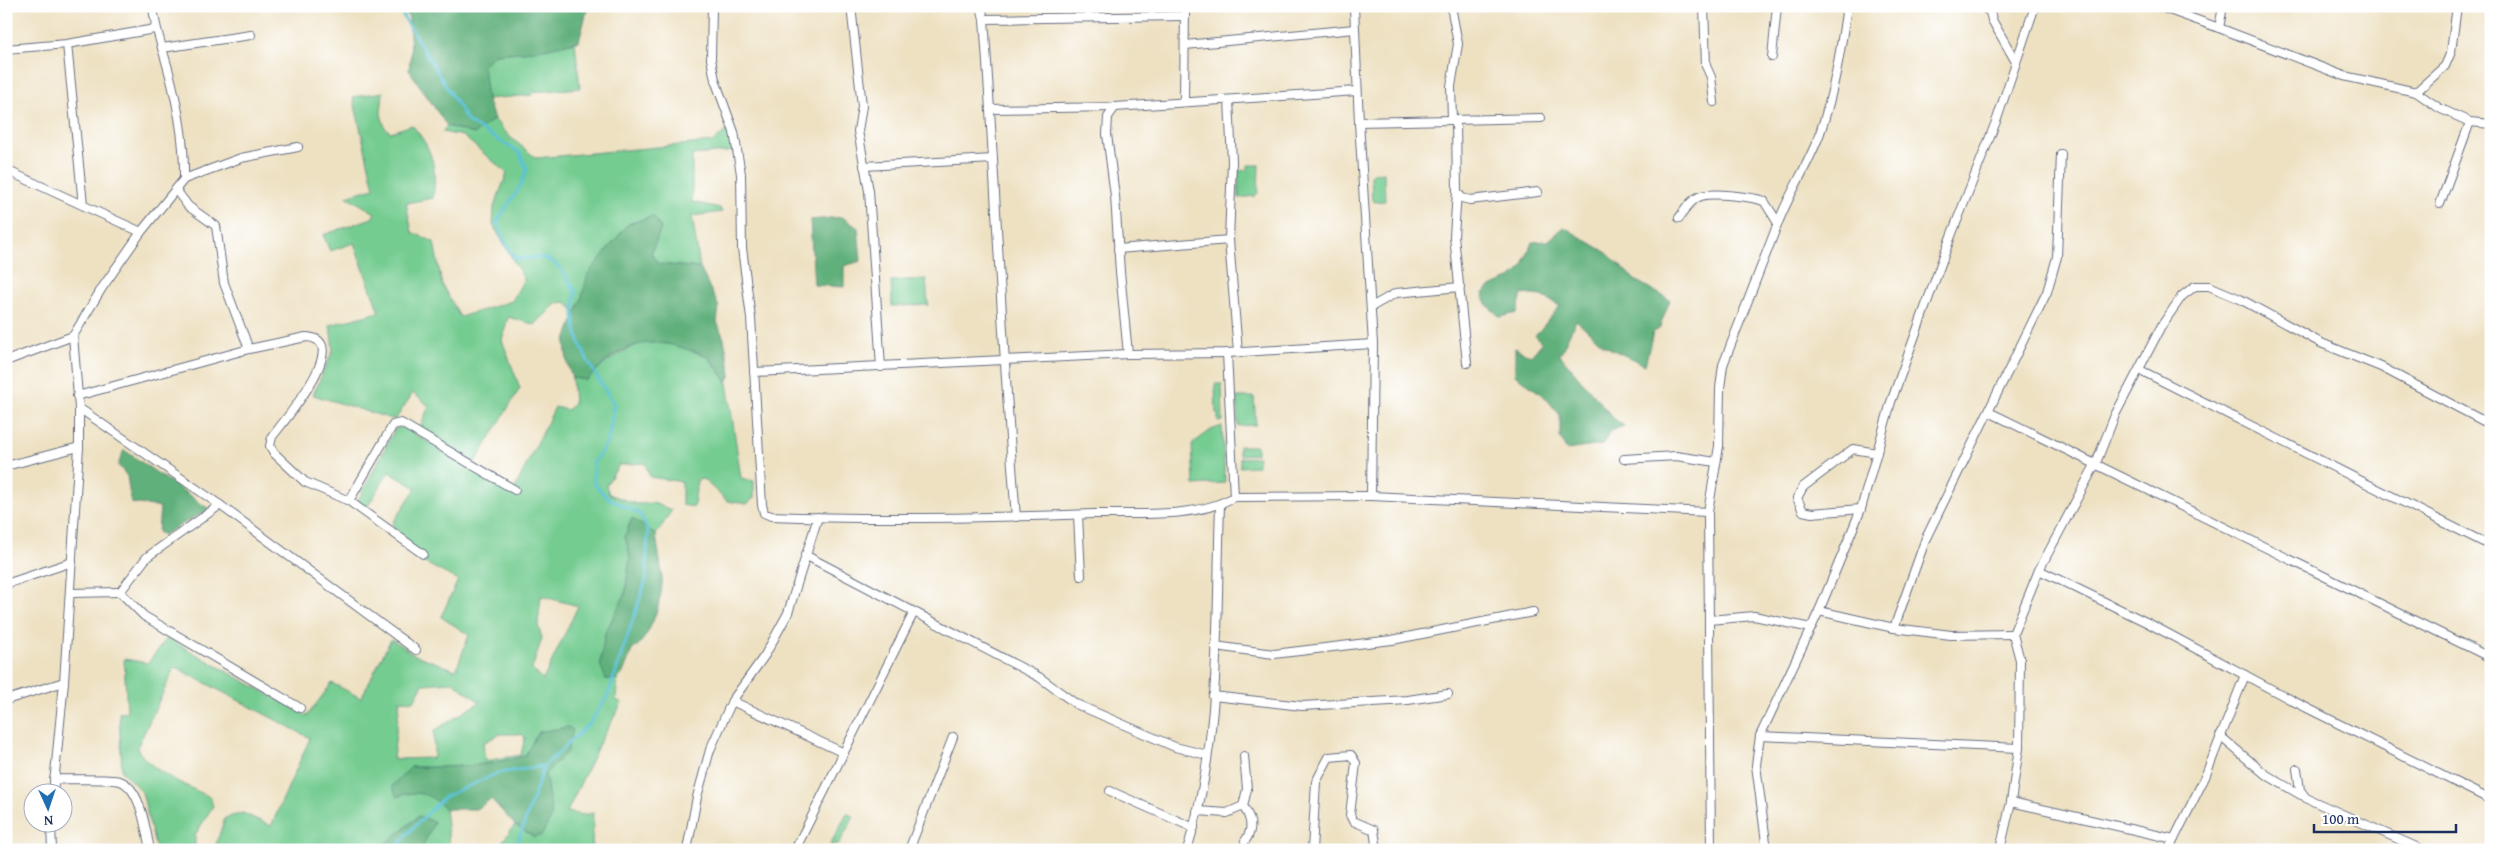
<svg xmlns="http://www.w3.org/2000/svg" width="2497" height="856" viewBox="0 0 2497 856" font-family="'Gentium Book Plus',serif">
  <rect width="100%" height="100%" fill="#fff"/>
  <filter id="ink" filterUnits="userSpaceOnUse"><feTurbulence type="fractalNoise" baseFrequency=".02" numOctaves="2"/><feDisplacementMap in="SourceGraphic" scale="10" xChannelSelector="R" yChannelSelector="G"/><feConvolveMatrix kernelMatrix="1 2 1 2 8 2 1 2 1" color-interpolation-filters="sRGB"/></filter>
  <filter id="wash" filterUnits="userSpaceOnUse"><feTurbulence type="fractalNoise" baseFrequency=".0096" numOctaves="4" result="noise"/><feDisplacementMap in="SourceGraphic" scale="20" xChannelSelector="R" yChannelSelector="G"/><feGaussianBlur stdDeviation="1.12" result="paint"/><feColorMatrix in="noise" values="0 0 0 0 0 0 0 0 0 0 0 0 0 0 0 0 0 1.4 0 .05"/><feComposite in="paint" operator="in"/></filter>
  <g filter="url(#wash)">
    <rect width="100%" height="100%" fill="#eee1c2"/>
    <g fill="#75cc91" stroke="#487e78" fill-rule="evenodd">
      <polygon points="575,42 580,88 533,92 532,95 487,99 482,65 495,54 534,51"/>
      <path d="M383,92L381,114L385,128L391,132L412,125C433,150 437,166 433,198L406,203L412,232L434,242L442,285L460,317L512,301L524,279L493,225L494,207L507,173L463,136L442,132L447,126L474,134L494,119L510,137L536,158L713,142L730,127L737,151L692,155V202L720,208L722,212L692,216L700,268L658,264L651,253L661,228L652,217L628,224L581,300L576,313L566,302L557,303L535,325L508,317L502,340L520,388L475,463L420,427L429,406L413,393L395,420L313,395L333,350L330,325L379,312L354,243L330,251L323,235L372,218L375,213L346,196L374,188L353,97Z"/>
      <polygon points="1248,165 1259,165 1258,193 1255,196 1239,198 1238,171 1248,170"/>
      <polygon points="1384,172 1385,201 1375,202 1372,200 1371,175 1372,173"/>
      <polygon points="926,279 928,305 892,306 891,281"/>
      <path d="M646,341L676,345L708,357L727,382L741,478L754,481V498L747,504L727,501L703,479L697,480L694,507L682,505V482L650,477L645,463L619,465L606,485L609,494L636,504L653,503L672,510L656,535L632,519L625,536L630,556L625,595L605,633L606,679H618L616,700L622,703L599,744L567,812L583,815L593,813L592,850H496L515,825L534,837L551,817L545,774L567,752L538,732L525,756C488,766 449,768 411,767L410,791L435,797L445,809L450,850H421L434,822L419,816L378,850H214L225,818L243,813L271,826L310,738L175,667L137,748C148,770 187,786 210,797L213,806L195,835V850H156L142,792L122,772L119,713L127,712L124,659L148,663L167,638L307,716L332,683L361,698L391,639L415,655L456,670L469,635L441,617L458,580L417,559L392,524L416,488L389,472L366,509L357,502L395,429L402,427L407,429L512,494L555,407L567,410L574,403L572,378L587,380C604,361 623,350 646,341ZM541,596L578,606L543,680L532,669L542,638L538,625ZM453,682L480,702L434,731V758L393,759L400,700L414,701L423,684ZM500,734H521L525,737L521,755L485,761L483,743Z"/>
      <polygon points="1215,384 1222,384 1223,421 1218,422 1218,414 1216,413"/>
      <polygon points="1237,397 1254,397 1256,425 1238,426"/>
      <polygon points="1222,426 1225,483 1194,485 1192,444 1211,430"/>
      <polygon points="1239,446 1257,446 1257,454 1239,455"/>
      <polygon points="1258,457 1258,466 1240,467 1240,458"/>
      <polygon points="847,813 854,817 839,844 830,845"/>
    </g>
    <g fill="#60b07b" stroke="#3e706c">
      <polygon points="401,6 587,6 588,7 579,41 534,51 495,54 483,65 487,99 494,119 474,134 447,126 409,70 411,52 409,18"/>
      <path d="M653,216L661,228L651,253L658,264L700,268L719,307L717,322L724,339L731,374L727,382C721,375 716,363 708,357C703,353 693,351 686,349C644,334 616,347 587,380L572,378L567,363L565,342L581,300L588,274L628,224Z"/>
      <polygon points="842,217 858,228 861,261 844,266 844,287 814,285 810,220"/>
      <path d="M1564,227L1607,253L1635,280L1670,300L1659,329L1653,332L1645,365L1605,346L1576,320L1560,355L1613,418L1624,426L1611,431L1602,445L1566,450L1560,437V415L1544,396L1515,375V348L1531,356L1542,343L1535,336L1560,306L1542,296L1522,294L1517,313L1500,317L1486,304L1483,293C1493,283 1508,282 1518,272C1525,266 1528,251 1532,242L1548,241Z"/>
      <polygon points="124,450 209,509 163,535 158,532 160,507 131,503 127,476 118,465"/>
      <path d="M632,518L656,535C658,549 661,564 662,578C663,599 650,640 632,650L623,673L618,679H606L600,664L605,633L625,595L630,556L625,536Z"/>
      <path d="M568,727L573,730L567,752L545,774L552,815L542,835L534,837L515,825L491,799L476,809H445C432,794 416,789 397,797L392,786L411,767C449,768 488,766 525,756L538,732Z"/>
      <polygon points="419,816 434,822 421,850 378,850"/>
    </g>
    <g fill="none" stroke-linecap="round" stroke-linejoin="round">
      <g stroke="#5ac2d7" stroke-width="3">
        <path d="M394,850L408,833L444,797L498,773L544,766L590,723L608,695L646,580L648,531L640,514L608,498L594,484L593,463L608,441L614,404C592,369 566,335 576,292C568,281 559,260 543,258C534,257 525,259 515,258L504,240L497,222L521,185L527,169L519,152L468,122L397,6"/>
        <polyline points="515,850 544,766"/>
      </g>
    </g>
  </g>
  <g filter="url(#ink)">
    <g fill="none" stroke-linecap="round" stroke-linejoin="round">
      <defs>
        <g id="minor">
          <path d="M153,6C154,21 158,34 162,48C175,90 185,135 184,179"/>
          <path d="M712,6L711,59L715,80L734,132L741,174L742,248L751,318L762,505L764,513L771,516C878,520 986,518 1093,514C1137,513 1195,519 1234,497L1371,496"/>
          <polyline points="851,6 862,106 858,131 869,191 881,367"/>
          <path d="M981,6L984,19C996,185 1002,351 1016,517"/>
          <polyline points="1354,6 1359,122 1373,344 1371,496 1708,512 1711,850"/>
          <polyline points="1451,6 1458,44 1451,86 1452,119"/>
          <polyline points="1704,6 1706,66 1711,77 1714,102"/>
          <polyline points="1982,6 1990,12 1992,20 2016,62"/>
          <polyline points="2158,6 2219,28 2344,76 2416,92 2439,108 2470,122 2491,124"/>
          <polyline points="984,19 1185,16"/>
          <polyline points="2219,28 2223,6"/>
          <polyline points="67,44 83,205"/>
          <polyline points="1185,45 1355,29"/>
          <polyline points="162,48 251,35"/>
          <polyline points="6,49 67,44 155,29"/>
          <polyline points="1772,57 1777,6"/>
          <polyline points="2416,92 2445,66 2451,52 2457,6"/>
          <polyline points="1229,100 1232,162 1229,240 1238,352"/>
          <polyline points="1184,101 1185,6"/>
          <polyline points="1115,107 1108,117 1107,134 1115,196 1120,272 1128,354"/>
          <polyline points="990,109 1115,107 1357,91"/>
          <polyline points="1456,119 1457,192 1462,198 1470,200 1538,192"/>
          <polyline points="1359,122 1541,118"/>
          <polyline points="864,166 993,159"/>
          <polyline points="6,170 141,232"/>
          <polyline points="176,190 188,206 216,226 224,283 249,349"/>
          <polyline points="1457,192 1454,236 1467,363"/>
          <polyline points="2440,204 2470,122"/>
          <path d="M1679,218C1685,210 1691,199 1701,196C1713,192 1752,197 1764,201L1778,223L1723,365L1720,388L1719,446L1708,512"/>
          <path d="M1778,223C1790,192 1809,164 1820,133C1834,93 1841,48 1847,6"/>
          <polyline points="1118,249 1229,240"/>
          <polyline points="1371,307 1396,293 1460,287"/>
          <polyline points="1227,353 1234,497"/>
          <polyline points="6,361 73,336 102,288 141,232 184,179 241,158 298,147"/>
          <polyline points="2140,370 2491,546"/>
          <polyline points="754,372 1128,354 1227,353 1373,344"/>
          <path d="M77,396L249,349L306,337C355,339 282,423 272,437L270,446L274,453L305,482L349,501L423,554"/>
          <polyline points="79,408 220,505 416,650"/>
          <polyline points="1989,412 2491,658"/>
          <polyline points="1624,459 1676,456 1716,462"/>
          <polyline points="6,466 79,447"/>
          <polyline points="349,501 393,425 401,423 515,490"/>
          <polyline points="220,505 147,557 120,592 144,616 300,708"/>
          <polyline points="1861,509 1812,513 1803,511 1797,498 1803,487 1853,449 1877,453"/>
          <polyline points="1078,515 1081,576"/>
          <polyline points="805,555 1039,677 1076,704 1175,747 1207,755"/>
          <polyline points="2039,570 2148,623 2297,703 2491,800"/>
          <polyline points="6,584 72,562"/>
          <polyline points="71,593 120,592"/>
          <polyline points="1819,611 1894,628 1951,635 2013,634"/>
          <polyline points="1709,620 1754,616 1811,628"/>
          <polyline points="1894,628 1926,538 2047,292 2057,257 2061,154"/>
          <polyline points="1215,646 1274,654 1392,640 1533,612"/>
          <polyline points="1213,696 1302,706 1408,700 1448,694"/>
          <polyline points="6,700 64,682"/>
          <polyline points="732,701 844,753"/>
          <polyline points="1760,736 2019,748"/>
          <polyline points="2220,736 2265,774 2301,795"/>
          <polyline points="2297,769 2300,790 2306,798 2423,850"/>
          <path d="M54,779C68,780 109,778 120,781C141,788 146,831 150,850"/>
          <polyline points="1110,791 1194,828"/>
          <polyline points="53,794 64,682 79,447 79,408 73,336"/>
          <path d="M1243,806C1251,818 1254,829 1245,841"/>
          <polyline points="1197,811 1227,813 1243,806 1247,789 1244,756"/>
          <polyline points="51,824 52,850"/>
          <polyline points="2174,839 2205,777 2245,675"/>
          <polyline points="687,850 697,797 710,750 732,701 765,655 788,613 818,517"/>
          <polyline points="795,850 914,612"/>
          <polyline points="909,850 953,737"/>
          <path d="M1187,850C1222,740 1216,619 1220,505"/>
          <polyline points="1312,850 1316,782 1329,757 1351,755 1356,763 1350,815 1353,821 1374,830 1377,850"/>
          <polyline points="1767,850 1756,765 1760,736 1819,611 1861,509 1891,402 1951,236 1997,119 2035,6"/>
          <polyline points="2000,850 2011,802"/>
          <polyline points="2168,850 2174,839 2011,802 2019,748 2020,660 2013,634 2039,570 2096,463 2115,415 2162,325 2182,296 2195,286 2209,286 2240,299 2321,343 2381,367 2491,425"/>
        </g>
      </defs>
      <use href="#minor" stroke="#656d81" stroke-width="10"/>
      <use href="#minor" stroke="#fff" stroke-width="8"/>
    </g>
  </g>
  <rect width="2497" height="856" fill="none" stroke="#fff" stroke-width="25"/>
  <g transform="translate(48 808) rotate(177)"><circle r="24" fill="#ffffff" stroke="#a4acbf"/>
  <path d="M0-4L9 19L0 12L-9 19Z" fill="#1f6fb2"/>
  <text y="-8" font-size="14" font-weight="bold" text-anchor="middle" fill="#1b2f5e">N</text>
  </g>
  <path d="M2314 824v8h142v-8" fill="none" stroke="#1b2f5e" stroke-width="2.5"/>
  <text x="2322" y="824" font-size="15" fill="#1b2f5e" stroke="#ffffff" stroke-width="4" paint-order="stroke">100 m</text>
</svg>
